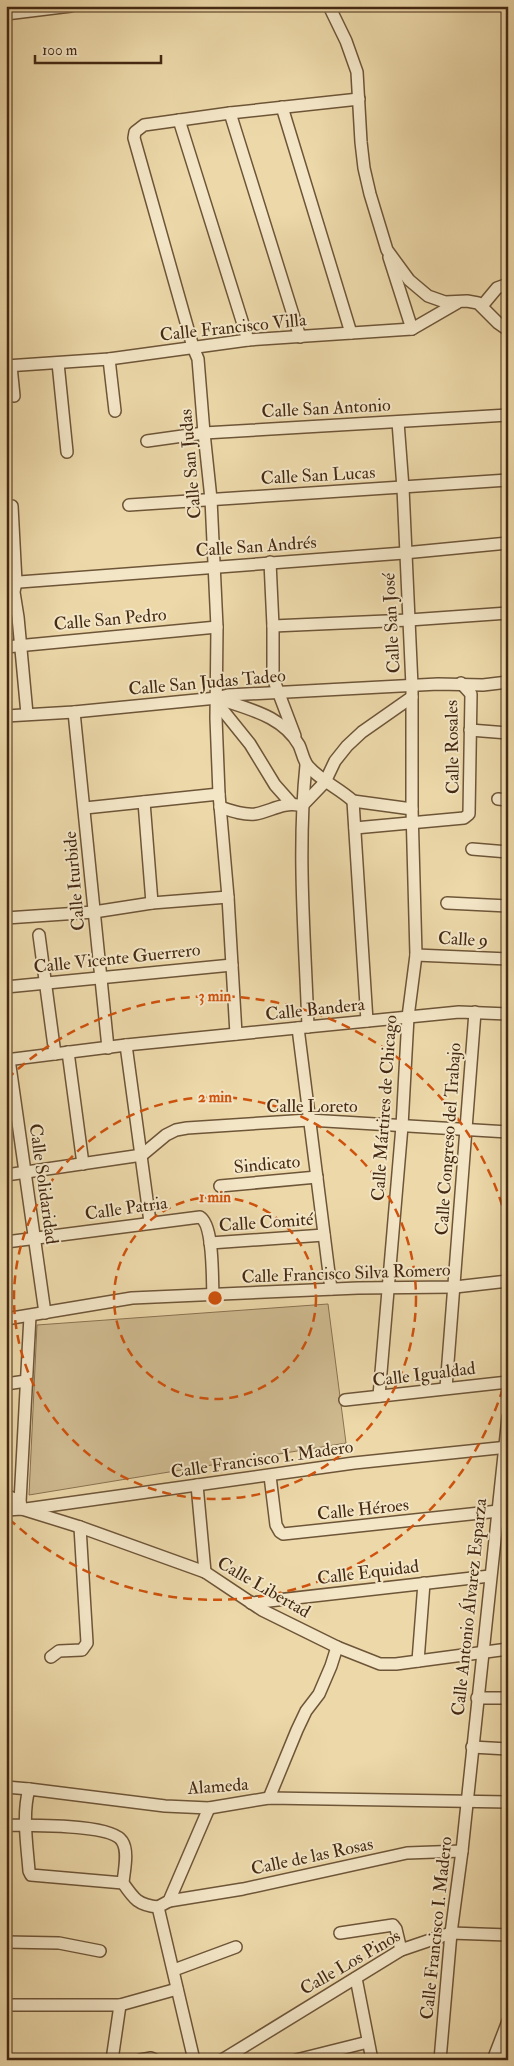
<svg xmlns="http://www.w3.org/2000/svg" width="514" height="2066" viewBox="0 0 514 2066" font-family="'IM FELL Double Pica',serif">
  <rect width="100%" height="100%" fill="#ecd8a9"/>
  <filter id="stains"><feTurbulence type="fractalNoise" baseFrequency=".004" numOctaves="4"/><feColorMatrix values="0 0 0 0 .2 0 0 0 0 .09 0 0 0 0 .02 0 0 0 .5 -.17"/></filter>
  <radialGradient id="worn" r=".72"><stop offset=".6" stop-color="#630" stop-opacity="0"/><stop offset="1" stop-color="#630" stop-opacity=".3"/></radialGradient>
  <polygon fill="#cfba90" stroke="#8a7252" points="328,1304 346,1443 29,1495 37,1325"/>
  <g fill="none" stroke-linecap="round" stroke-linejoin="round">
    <defs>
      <g id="minor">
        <polyline points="329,6 346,41 357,72 361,142 364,168 370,194 387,250 409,280 428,296 445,302 467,301 478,303 498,323 508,330"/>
        <polyline points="6,14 71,6"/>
        <polyline points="282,107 351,333"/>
        <polyline points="230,113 300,337"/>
        <polyline points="179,120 248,340"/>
        <polyline points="389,257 412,329"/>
        <polyline points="482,306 497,288 508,284"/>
        <polyline points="109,359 115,411"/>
        <polyline points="58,363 67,452"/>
        <polyline points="6,366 109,359 248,340 412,329 457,303"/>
        <polyline points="11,366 14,396"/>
        <polyline points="147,441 204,433 508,415"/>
        <polyline points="129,505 508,480"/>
        <polyline points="12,506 16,582 14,592 18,617 27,714"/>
        <polyline points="270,562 273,626 273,678 295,736"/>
        <polyline points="6,583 404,553 508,543"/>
        <polyline points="273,626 409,620 508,613"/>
        <polyline points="6,647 217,627"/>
        <path d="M217,698C247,709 282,715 299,745C302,751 303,760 308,766C321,781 339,788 353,801L367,1021"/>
        <polyline points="217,703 250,744 275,785 291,803"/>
        <polyline points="74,712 108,1048"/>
        <polyline points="6,716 74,712 217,698 228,695 438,684 483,685 508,682"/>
        <polyline points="470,730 508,733"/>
        <path d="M306,765C297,852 305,939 308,1027"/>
        <polyline points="498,799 508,800"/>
        <polyline points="353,801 412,809"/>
        <polyline points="144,802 152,903"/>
        <polyline points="302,806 325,782 335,761 347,746 362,732 412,697"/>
        <path d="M220,807C232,811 243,815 255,814C269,812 283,802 298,805"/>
        <polyline points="85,808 219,794"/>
        <polyline points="355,828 464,818 469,814 471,694 461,683"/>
        <polyline points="472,849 508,852"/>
        <polyline points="447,903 508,906"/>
        <polyline points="6,918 94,912 152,903 228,897"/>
        <polyline points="39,935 55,1054"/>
        <polyline points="416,955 508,959"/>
        <polyline points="6,987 232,965"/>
        <polyline points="298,1028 331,1289"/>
        <polyline points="236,1034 228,897 219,794 216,718 217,627 211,499 204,433 198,359 193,347 134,138 135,132 144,125 230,113 359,99"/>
        <polyline points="126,1045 150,1222"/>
        <polyline points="68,1052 83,1164"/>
        <polyline points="9,1059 45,1313"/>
        <polyline points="6,1060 126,1045 459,1012 508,1014"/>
        <polyline points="6,1175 142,1155 166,1135 176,1130 187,1128 309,1120 508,1132"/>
        <polyline points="220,1186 317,1177"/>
        <path d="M6,1242L200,1217C214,1225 212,1279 213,1295"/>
        <polyline points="210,1243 324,1235"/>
        <polyline points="6,1319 132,1298 358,1288 455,1287 508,1281"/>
        <polyline points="6,1384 26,1381"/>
        <polyline points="446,1388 475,1012"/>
        <polyline points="379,1396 402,1126 408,1017 416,955 412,809 412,686 403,488 398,422"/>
        <polyline points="345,1400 508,1382"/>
        <polyline points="270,1476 276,1525 280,1532 283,1534 508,1510"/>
        <polyline points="197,1485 205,1572"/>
        <polyline points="6,1495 20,1502"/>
        <polyline points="22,1509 20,1502 30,1316"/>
        <polyline points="26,1509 354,1463 508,1447"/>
        <polyline points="6,1510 22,1509 80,1527 205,1572 262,1610 337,1647 380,1664 396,1664 508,1649"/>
        <polyline points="251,1603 490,1576"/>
        <polyline points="51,1657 59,1651 82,1650 87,1643 80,1527"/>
        <polyline points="418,1661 424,1583"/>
        <polyline points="477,1698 508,1698"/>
        <polyline points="472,1747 508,1749"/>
        <polyline points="6,1787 29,1789"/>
        <polyline points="269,1798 297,1730 306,1711 319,1694 331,1666 337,1647"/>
        <path d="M6,1825C28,1826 111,1823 122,1841C129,1851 124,1871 123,1883C134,1899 138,1905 158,1907"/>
        <path d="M123,1883L31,1875L29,1871C27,1845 22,1814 29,1789L165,1806L209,1808L269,1798L508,1802"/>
        <polyline points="169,1901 243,1889 407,1853 462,1851"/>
        <polyline points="340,1933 393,1925 396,1929 401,1950"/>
        <polyline points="6,1942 59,1943 100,1951"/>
        <polyline points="174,1970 236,1947"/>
        <polyline points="356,1978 372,2060"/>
        <polyline points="6,2005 120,2005 177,1989"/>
        <polyline points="112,2060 120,2005"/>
        <polyline points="140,2060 151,2058 155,2060"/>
        <polyline points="194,2060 158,1907 169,1901 209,1808"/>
        <polyline points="222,2060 401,1950 451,1933 508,1935"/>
        <polyline points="296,2060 368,2042"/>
        <polyline points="440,2060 451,1933 462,1851 508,1417"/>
        <polyline points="493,2060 508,2021"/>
      </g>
    </defs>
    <use href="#minor" stroke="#6e5538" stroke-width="14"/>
    <use href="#minor" stroke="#f3e6c7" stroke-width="11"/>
  </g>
  <g fill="none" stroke="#cf520d" stroke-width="2.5" stroke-dasharray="9 6">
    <circle cx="215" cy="1298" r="101"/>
    <circle cx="215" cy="1298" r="201"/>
    <path d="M507 1374A302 302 0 0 1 7 1517M7 1079A302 302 0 0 1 507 1222"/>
  </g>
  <g text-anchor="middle" stroke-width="4" stroke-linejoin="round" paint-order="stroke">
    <g font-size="18" fill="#442913" stroke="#f3e6c7">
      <text transform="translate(233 327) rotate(-6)" y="6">Calle Francisco Villa</text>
      <text transform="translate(326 408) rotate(-3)" y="6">Calle San Antonio</text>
      <text transform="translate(190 464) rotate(-95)" y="6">Calle San Judas</text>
      <text transform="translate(318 475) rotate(-3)" y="6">Calle San Lucas</text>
      <text transform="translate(256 546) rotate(-4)" y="6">Calle San Andrés</text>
      <text transform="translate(110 619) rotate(-5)" y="6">Calle San Pedro</text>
      <text transform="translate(391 623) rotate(-93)" y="6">Calle San José</text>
      <text transform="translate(207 682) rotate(-5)" y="6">Calle San Judas Tadeo</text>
      <text transform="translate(452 747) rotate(-91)" y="6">Calle Rosales</text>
      <text transform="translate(74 881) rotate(-95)" y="6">Calle Iturbide</text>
      <text transform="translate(463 939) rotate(3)" y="6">Calle 9</text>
      <text transform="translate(117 958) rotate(-6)" y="6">Calle Vicente Guerrero</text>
      <text transform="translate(315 1009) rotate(-6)" y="6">Calle Bandera</text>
      <text x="312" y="1112">Calle Loreto</text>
      <text transform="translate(384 1108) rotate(-86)" y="6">Calle Mártires de Chicago</text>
      <text transform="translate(448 1139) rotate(-86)" y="6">Calle Congreso del Trabajo</text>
      <text transform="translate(267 1164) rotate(-5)" y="6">Sindicato</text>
      <text transform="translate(44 1184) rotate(82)" y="6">Calle Solidaridad</text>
      <text transform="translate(126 1208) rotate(-8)" y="6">Calle Patria</text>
      <text transform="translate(266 1222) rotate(-4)" y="6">Calle Comité</text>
      <text transform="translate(346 1273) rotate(-2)" y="6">Calle Francisco Silva Romero</text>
      <text transform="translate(424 1374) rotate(-7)" y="6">Calle Igualdad</text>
      <text transform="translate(262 1459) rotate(-8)" y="6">Calle Francisco I. Madero</text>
      <text transform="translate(363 1509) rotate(-6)" y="6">Calle Héroes</text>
      <text transform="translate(368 1572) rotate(-7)" y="6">Calle Equidad</text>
      <text transform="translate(264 1587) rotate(30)" y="6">Calle Libertad</text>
      <text transform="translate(469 1607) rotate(-84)" y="6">Calle Antonio Álvarez Esparza</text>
      <text transform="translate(218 1786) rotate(-4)" y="6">Alameda</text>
      <text transform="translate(312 1856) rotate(-12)" y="6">Calle de las Rosas</text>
      <text transform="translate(436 1928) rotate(-84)" y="6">Calle Francisco I. Madero</text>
      <text transform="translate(350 1962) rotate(-30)" y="6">Calle Los Pinos</text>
    </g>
  </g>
  <circle cx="215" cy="1298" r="8" fill="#cf520d" stroke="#f3e6c7" stroke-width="2.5"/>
  <g font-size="15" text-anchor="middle" font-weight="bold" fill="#cf520d" stroke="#f3e6c7" stroke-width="4" stroke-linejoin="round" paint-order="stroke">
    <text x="215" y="1001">3 min</text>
    <text x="215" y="1102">2 min</text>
    <text x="215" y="1202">1 min</text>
  </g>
  <rect width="514" height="2066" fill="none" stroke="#ecd8a9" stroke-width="25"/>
  <rect x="8" y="8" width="499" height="2051" fill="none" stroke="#442913" stroke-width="2.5"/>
  <rect x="12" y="12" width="489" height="2041" fill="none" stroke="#442913"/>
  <path d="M35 55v8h126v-8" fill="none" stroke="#442913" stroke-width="2.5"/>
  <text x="42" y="55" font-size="15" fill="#442913" stroke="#f3e6c7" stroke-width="4" paint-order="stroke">100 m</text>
  <rect width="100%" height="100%" filter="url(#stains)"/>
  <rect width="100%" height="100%" fill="url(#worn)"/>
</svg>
